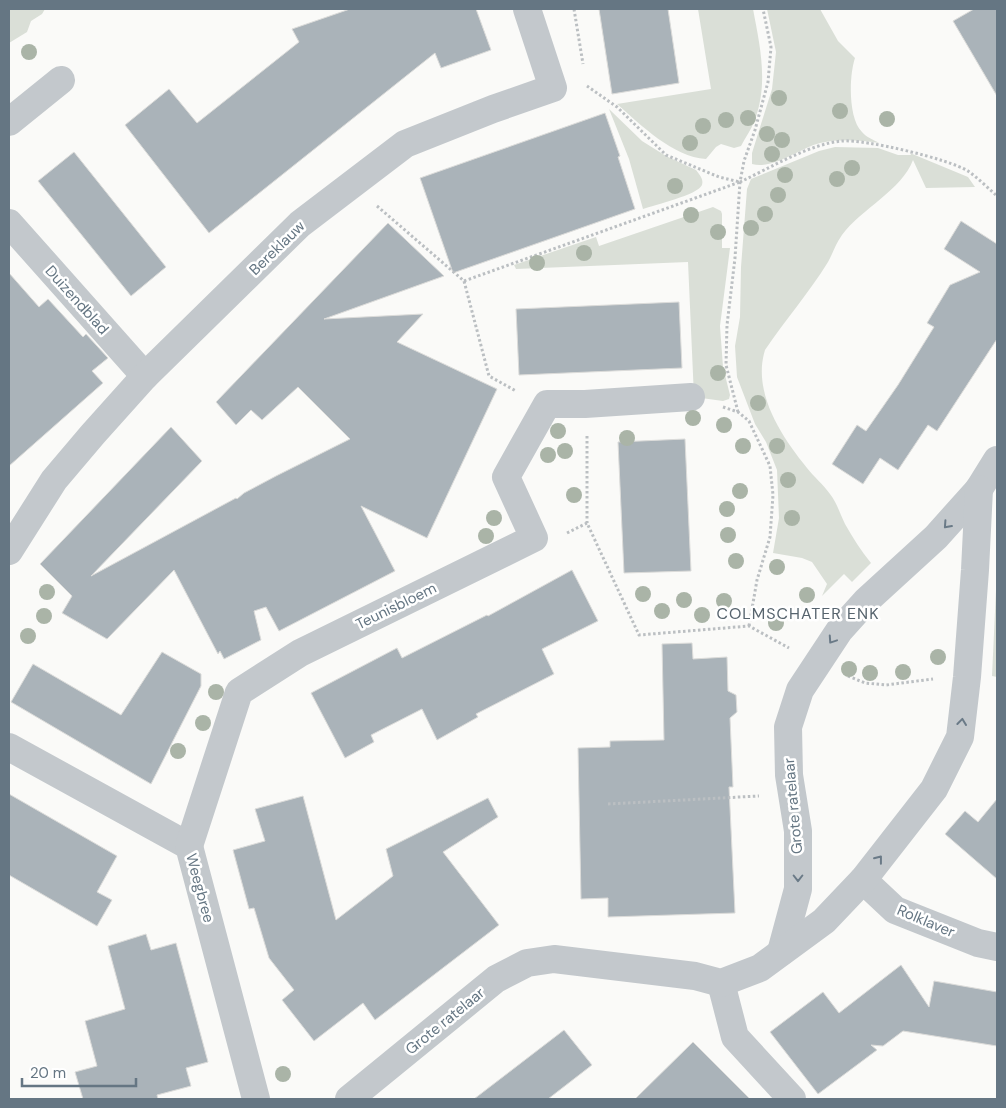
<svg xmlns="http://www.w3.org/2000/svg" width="1006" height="1108" viewBox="0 0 1006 1108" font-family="'DM Sans',sans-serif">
  <rect width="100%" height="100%" fill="#fafaf8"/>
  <g fill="#dadfd7">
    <polygon points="9,9 45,9 42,14 31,21 27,32 9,43"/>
    <path d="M698,9H753C760,46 769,85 754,122C751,130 745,138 741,146L734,148L721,144L716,147L706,159C673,157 641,125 617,104L711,89Z"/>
    <path d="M767,9H820L838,41L855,58C849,76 848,118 862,132C866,137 874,140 879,143C859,140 839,139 820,143C800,148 773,170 752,164V153L772,89L776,52Z"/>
    <path d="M609,109L642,141L666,156L696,170C699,174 704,179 702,185C698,195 654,205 643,209L629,159Z"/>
    <path d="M835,147L878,148L898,155H911L910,153L968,177L975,187L926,188L913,160C902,190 861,209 842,235C836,243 833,253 828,262C809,293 785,320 765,350C752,392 781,436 807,468C814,477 823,484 830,494C837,503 840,514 845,524C853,538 861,551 871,563L852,582L844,574L822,596L827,584L812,562L802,558L773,553L779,518L777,470L766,442L755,424L737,377L735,346L740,317L741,267L747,189L751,179L819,151Z"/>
    <polygon points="713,207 721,211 722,214 722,248 730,248 720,326 723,367 730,395 729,399 723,401 694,397 688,262 516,269 514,265 596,237 599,246"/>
    <polygon points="996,590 997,590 997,677 992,676"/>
  </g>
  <g fill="#aab3b9" stroke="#dcdcda">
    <polygon points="350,9 476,9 491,50 441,68 435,53 209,233 125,125 169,89 197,123 299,42 292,29"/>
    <polygon points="599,9 668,9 679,83 612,94"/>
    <polygon points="974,9 997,9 997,96 953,21"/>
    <polygon points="605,113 620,156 618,157 635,209 453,273 420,178"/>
    <polygon points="74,152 166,267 131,296 38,181"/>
    <polygon points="961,221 997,244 997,339 937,431 928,425 898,470 880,458 863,484 832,464 857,425 866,431 898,385 934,327 927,323 950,285 980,272 944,249"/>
    <polygon points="388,223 444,276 324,319 423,314 397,342 497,389 427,538 361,506 395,571 279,631 266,607 254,611 261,640 224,659 220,651 218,654 174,570 107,639 62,613 72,596 40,564 171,427 202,461 91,576 236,498 237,499 244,493 276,476 350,439 298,387 262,420 251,410 236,425 216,402"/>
    <polygon points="9,273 39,307 48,299 83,337 86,334 108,358 92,371 103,383 9,466"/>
    <polygon points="679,302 682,368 519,375 516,309"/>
    <polygon points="685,439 691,571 624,573 618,442"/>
    <polygon points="572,570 598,621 542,649 554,674 476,714 478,717 437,740 422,709 371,735 374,742 345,758 311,693 397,648 402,658 487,615 488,616"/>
    <polygon points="692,643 693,659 727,657 728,691 736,695 737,712 730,718 733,787 729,787 735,913 608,917 608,898 581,899 578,748 610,747 610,741 664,740 662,644"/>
    <polygon points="162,652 201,674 201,686 151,784 11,702 33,664 121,715"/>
    <polygon points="9,794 117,856 97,892 112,900 97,926 9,875"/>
    <polygon points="303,796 336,920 393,876 386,849 488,798 498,817 443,852 499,925 375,1020 363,1003 314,1041 282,1000 294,990 269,958 254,908 249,909 233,850 265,841 255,809"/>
    <polygon points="997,799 997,879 945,834 965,811 978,822"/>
    <polygon points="146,934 151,950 176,943 208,1062 186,1068 191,1086 157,1095 158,1099 83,1099 75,1072 97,1066 85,1021 125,1009 108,946"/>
    <polygon points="901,965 929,1007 934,981 997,992 997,1046 903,1031 883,1046 871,1045 877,1050 818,1094 770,1032 823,992 839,1013"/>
    <polygon points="564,1030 592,1065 548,1099 474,1099"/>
    <polygon points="693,1042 750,1099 635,1099"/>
  </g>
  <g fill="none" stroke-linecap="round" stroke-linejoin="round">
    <g stroke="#bbbfc2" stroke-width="3" stroke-dasharray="2.5 2.5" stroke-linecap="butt">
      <polyline points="574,9 583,64"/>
      <path d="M740,182C770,168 809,144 842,141C865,139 949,159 968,171C978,178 988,188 997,196"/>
      <polyline points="377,206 464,281 489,376 516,391"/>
      <polyline points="464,281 740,182 719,177 666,155 617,107 587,86"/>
      <polyline points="723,407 738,412 749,421 770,466 773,495 770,537 757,580 749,626"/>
      <polyline points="738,412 726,365 727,325 735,258 740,182 744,161 755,130 768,82 771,47 763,9"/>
      <polyline points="587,436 587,523"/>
      <polyline points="567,533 587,523 639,635 749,626 789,648"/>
      <polyline points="848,676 865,683 886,685 933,679"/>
      <polyline points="608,804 759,796"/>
    </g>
    <g stroke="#c3c8cc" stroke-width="28">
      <polyline points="9,122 61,80"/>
      <polyline points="9,223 145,376"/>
      <polyline points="9,551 54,480 93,434 145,376 300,224 405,144 493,109 553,88 527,9"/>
      <polyline points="9,747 189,846 256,1099"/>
      <polyline points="189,846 239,692 300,653 534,538 506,477 547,404 585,404 691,397"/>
      <polyline points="863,880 895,910 978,943 997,947"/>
      <polyline points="781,952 798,889 798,831 789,775 788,727 800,690 839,631 866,601 936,537 979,489 997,460"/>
      <polyline points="721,983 735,1037 792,1099"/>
      <polyline points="349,1099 496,979 527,963 554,959 695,976 721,983 760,968 824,921 863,880 934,789 960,737 967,677 975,570 979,489"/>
    </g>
  </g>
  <g fill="#aab4a7">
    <circle cx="29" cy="52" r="8"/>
    <circle cx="779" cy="98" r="8"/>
    <circle cx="840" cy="111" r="8"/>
    <circle cx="748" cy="118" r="8"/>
    <circle cx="887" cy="119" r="8"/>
    <circle cx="726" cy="120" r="8"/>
    <circle cx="703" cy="126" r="8"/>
    <circle cx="767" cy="134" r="8"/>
    <circle cx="782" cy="140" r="8"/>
    <circle cx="690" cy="143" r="8"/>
    <circle cx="772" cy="154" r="8"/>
    <circle cx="852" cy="168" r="8"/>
    <circle cx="785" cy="175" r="8"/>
    <circle cx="837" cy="179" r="8"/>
    <circle cx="675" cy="186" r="8"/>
    <circle cx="778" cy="195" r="8"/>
    <circle cx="765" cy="214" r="8"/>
    <circle cx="691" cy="215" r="8"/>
    <circle cx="751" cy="228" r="8"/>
    <circle cx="718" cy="232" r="8"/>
    <circle cx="584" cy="253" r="8"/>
    <circle cx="537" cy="263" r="8"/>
    <circle cx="718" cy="373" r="8"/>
    <circle cx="758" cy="403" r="8"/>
    <circle cx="693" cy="418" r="8"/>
    <circle cx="724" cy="425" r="8"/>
    <circle cx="558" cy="431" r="8"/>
    <circle cx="627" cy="438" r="8"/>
    <circle cx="743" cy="446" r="8"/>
    <circle cx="777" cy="446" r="8"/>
    <circle cx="565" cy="451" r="8"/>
    <circle cx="548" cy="455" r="8"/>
    <circle cx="788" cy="480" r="8"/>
    <circle cx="740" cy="491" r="8"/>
    <circle cx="574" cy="495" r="8"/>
    <circle cx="727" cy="509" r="8"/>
    <circle cx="494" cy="518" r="8"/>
    <circle cx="792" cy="518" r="8"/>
    <circle cx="728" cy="535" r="8"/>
    <circle cx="486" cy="536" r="8"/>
    <circle cx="736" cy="561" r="8"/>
    <circle cx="777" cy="567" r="8"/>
    <circle cx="47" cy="592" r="8"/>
    <circle cx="643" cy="594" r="8"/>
    <circle cx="807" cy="595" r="8"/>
    <circle cx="684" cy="600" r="8"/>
    <circle cx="724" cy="601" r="8"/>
    <circle cx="662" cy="611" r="8"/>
    <circle cx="702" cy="615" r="8"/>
    <circle cx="44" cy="616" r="8"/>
    <circle cx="776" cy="623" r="8"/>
    <circle cx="28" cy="636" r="8"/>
    <circle cx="938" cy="657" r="8"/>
    <circle cx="849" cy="669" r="8"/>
    <circle cx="903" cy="672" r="8"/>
    <circle cx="870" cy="673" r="8"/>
    <circle cx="216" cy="692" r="8"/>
    <circle cx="203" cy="723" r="8"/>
    <circle cx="178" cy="751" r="8"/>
    <circle cx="283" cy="1074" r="8"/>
  </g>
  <defs><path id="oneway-chevron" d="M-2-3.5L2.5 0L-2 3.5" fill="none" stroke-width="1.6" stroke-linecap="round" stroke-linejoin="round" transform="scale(1.25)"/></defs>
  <g stroke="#6a7a87">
    <use href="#oneway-chevron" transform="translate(947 525) rotate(132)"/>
    <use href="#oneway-chevron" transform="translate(832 640) rotate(124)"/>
    <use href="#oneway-chevron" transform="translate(962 722) rotate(-83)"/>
    <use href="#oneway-chevron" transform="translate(879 859) rotate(-52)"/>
    <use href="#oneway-chevron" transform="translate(798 878) rotate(90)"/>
  </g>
  <g text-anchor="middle" stroke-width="5" stroke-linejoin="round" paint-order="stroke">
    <g font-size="15" fill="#657683" stroke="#fff">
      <text transform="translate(277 248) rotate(-44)" y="5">Bereklauw</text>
      <text transform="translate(77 300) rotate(48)" y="5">Duizendblad</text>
      <text transform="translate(396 606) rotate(-26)" y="5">Teunisbloem</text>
      <text transform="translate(793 806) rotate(-95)" y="5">Grote ratelaar</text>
      <text transform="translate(200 888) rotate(75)" y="5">Weegbree</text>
      <text transform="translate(926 921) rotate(23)" y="5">Rolklaver</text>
      <text transform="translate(445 1021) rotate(-39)" y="5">Grote ratelaar</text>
    </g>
    <g font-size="16" letter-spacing="1" fill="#57646e" stroke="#fff">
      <text x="798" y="619">COLMSCHATER ENK</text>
    </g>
  </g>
  <rect width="1006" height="1108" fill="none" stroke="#657683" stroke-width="20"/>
  <path d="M22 1078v8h114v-8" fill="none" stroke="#657683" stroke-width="2.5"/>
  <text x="30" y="1078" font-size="15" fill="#657683" stroke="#ffffff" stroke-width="4" paint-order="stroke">20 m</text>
</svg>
